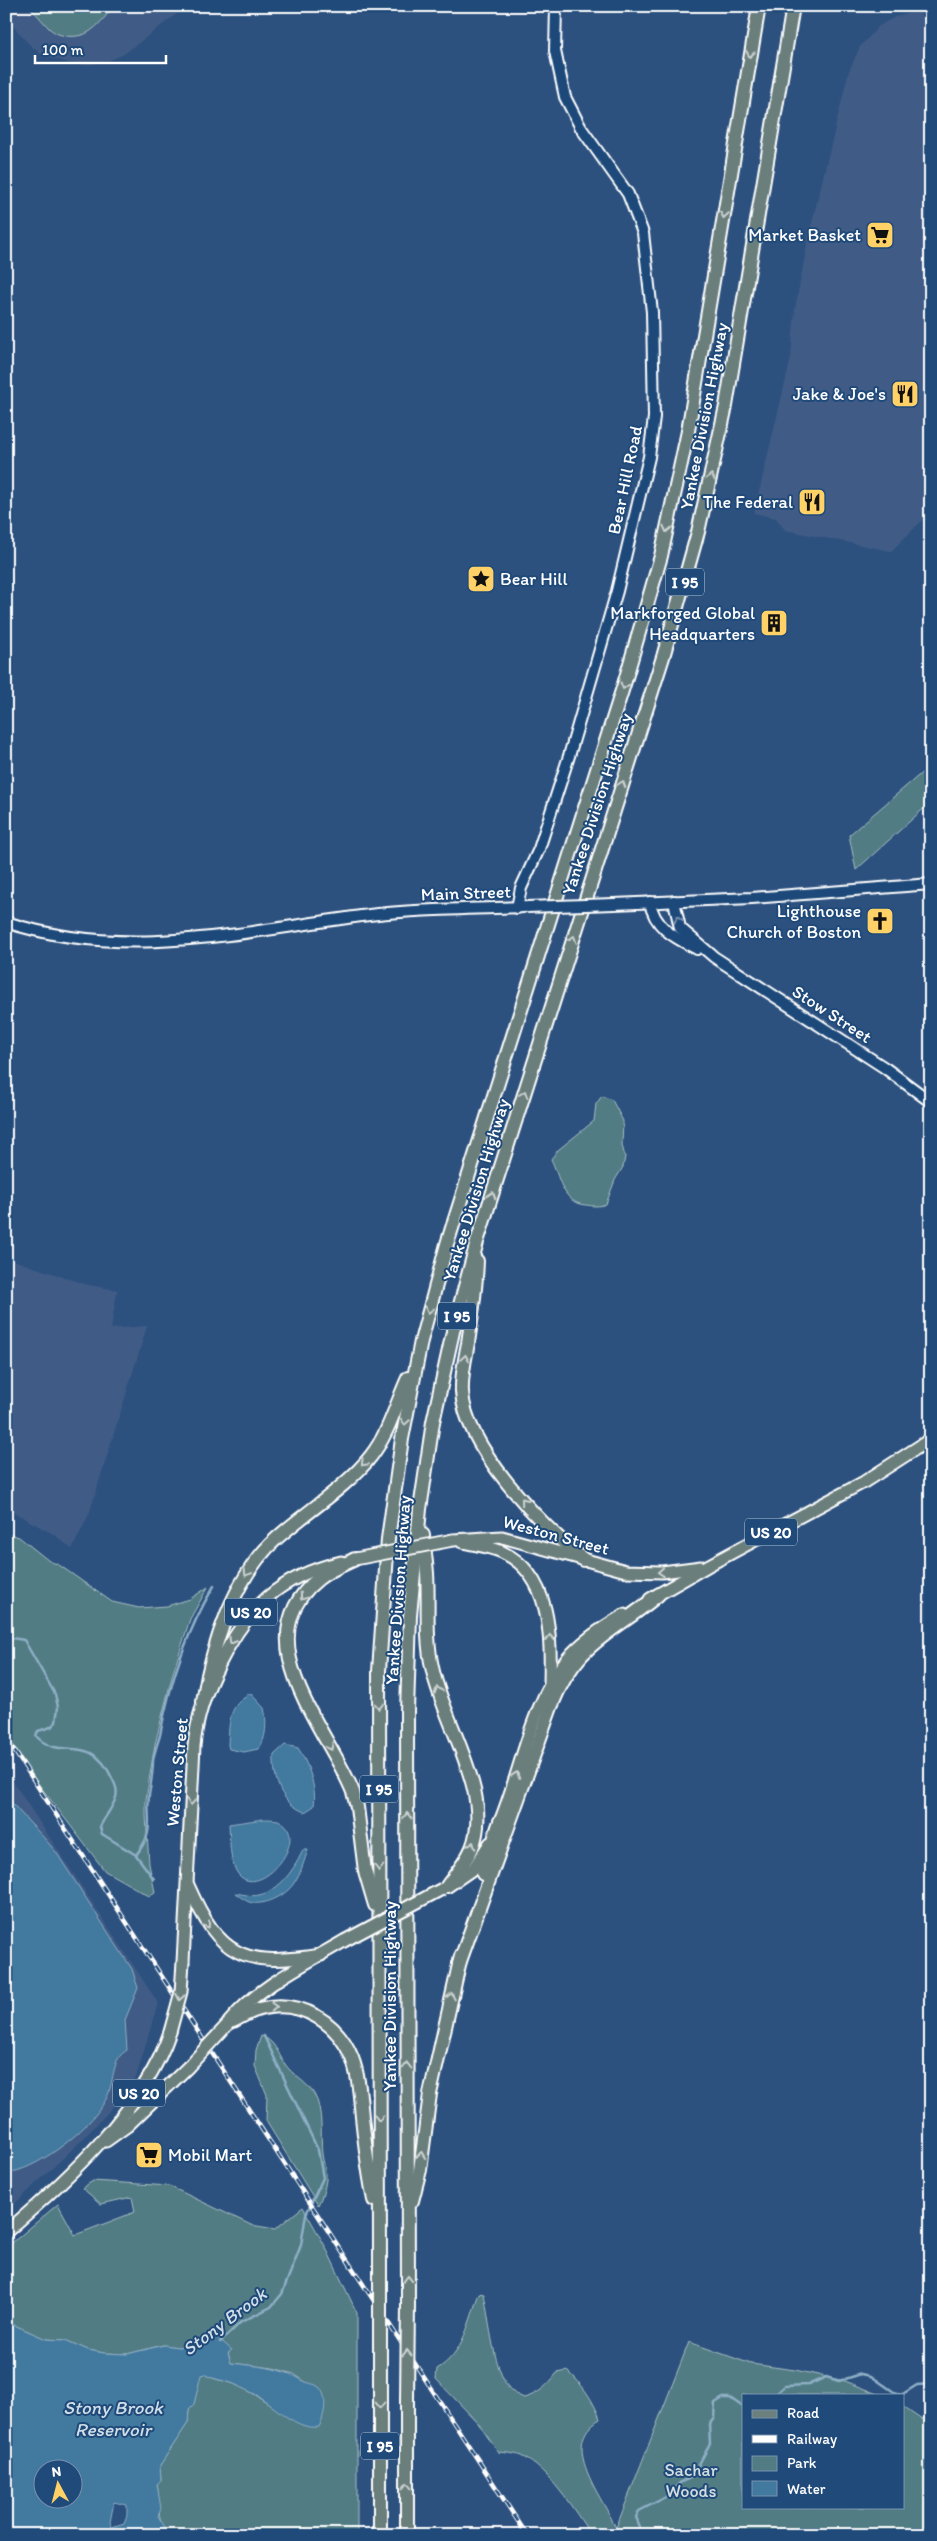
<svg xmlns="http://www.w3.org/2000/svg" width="937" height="2541" viewBox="0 0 937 2541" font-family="Itim,sans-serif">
  <rect width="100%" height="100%" fill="#2d517f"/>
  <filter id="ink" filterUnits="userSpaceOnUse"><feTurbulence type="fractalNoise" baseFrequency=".02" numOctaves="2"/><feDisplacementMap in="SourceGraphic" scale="10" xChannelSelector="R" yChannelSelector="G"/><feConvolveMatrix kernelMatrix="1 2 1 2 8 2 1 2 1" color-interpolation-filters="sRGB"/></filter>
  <g filter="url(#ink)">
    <g fill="#415c86">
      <polygon points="6,6 187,6 124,54 108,61 86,65 71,64 41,54 29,44 6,18"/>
      <polygon points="918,11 931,11 931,512 891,551 785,530 776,518 754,513 791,358 795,309 809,235 849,71 860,47 879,26 895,17"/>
      <polygon points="6,1258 88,1285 117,1290 111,1329 147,1326 89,1514 72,1549 55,1535 6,1508"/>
      <polygon points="6,1771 158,2003 134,2084 81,2141 6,2212"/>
    </g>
    <g fill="#517c84" stroke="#a8bec2">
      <path d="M27,6H115C108,13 99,25 93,29C82,39 60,39 49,28C41,20 37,13 27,6Z"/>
      <polygon points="931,765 931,802 856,870 849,835"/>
      <path d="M602,1096L612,1100L623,1121L622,1145L625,1157L623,1167L615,1180L606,1204C598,1207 594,1206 586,1205C562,1204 559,1175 551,1159L558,1150L594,1121L596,1104Z"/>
      <polygon points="6,1533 19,1537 49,1561 59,1565 112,1602 139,1608 167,1606 190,1599 208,1587 190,1619 173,1673 155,1744 146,1799 146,1816 149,1864 155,1892 149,1896 105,1871 31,1774 6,1733"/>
      <path d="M261,2036C275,2040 278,2054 285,2064C292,2075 308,2083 314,2094C324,2111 320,2134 322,2154C323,2162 327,2172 326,2180C325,2189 322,2197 318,2205L266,2121L267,2095L255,2066L256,2050Z"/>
      <path d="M93,2181L169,2186L251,2225L275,2229L303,2207L325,2246L357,2313V2535H173C154,2524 160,2502 157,2484L161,2480L160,2465L188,2423L189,2409L194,2404L200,2375L204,2374C215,2381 227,2380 238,2386C259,2395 276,2409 295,2422L307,2383L294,2374L273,2368L231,2363L228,2353L231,2350L212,2332L189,2346L178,2347L163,2345L127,2354L104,2353L88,2350L65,2340L46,2339L14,2325L6,2328V2248L58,2204L75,2235L135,2212L132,2197L101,2204L82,2188Z"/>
      <path d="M479,2293L484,2294C489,2317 494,2378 513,2392C516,2395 520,2396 524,2398C539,2394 548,2385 557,2373L568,2371C582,2384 594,2401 600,2419C557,2444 603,2497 616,2528L689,2342L751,2364L795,2370L845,2381L881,2395H743V2507H903V2407L922,2420L931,2412V2535H591C574,2510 549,2469 521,2456C515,2453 506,2453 498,2452L478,2423L436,2379L437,2369C464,2353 469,2321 479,2293Z"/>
    </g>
    <g fill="#42799f" stroke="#8eafc5" fill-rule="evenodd">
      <path d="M247,1694H251L264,1708C267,1720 267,1740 258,1749L244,1752L229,1749L228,1745C229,1727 228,1706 246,1697Z"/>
      <path d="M285,1745L298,1748C308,1763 317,1788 314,1806L305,1812C281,1804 273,1779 274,1755Z"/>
      <path d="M6,1796C22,1816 40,1832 56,1852L132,1969L138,1988L125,2020L127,2050C125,2052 122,2053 121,2055C114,2060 112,2086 108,2095C96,2124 43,2166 12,2172L6,2168Z"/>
      <path d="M263,1819C267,1819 274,1819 278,1820C314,1835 260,1902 238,1874C229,1862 230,1838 229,1824Z"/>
      <path d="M303,1850H308C304,1861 301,1873 294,1883C286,1896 263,1907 249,1902C244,1900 239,1896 235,1893C242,1894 253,1897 259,1895C280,1891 295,1868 303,1850Z"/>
      <path d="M14,2325L46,2339L65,2340L88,2350L104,2353L127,2354L164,2345L178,2347L189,2346L211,2332L232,2350L228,2353L231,2363C256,2366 280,2367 302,2380C307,2384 315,2383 319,2387C329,2397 324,2417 319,2427C297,2430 278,2409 261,2398C255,2393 247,2391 240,2387C229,2380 215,2381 204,2374L201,2375L194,2404L189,2409L188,2423L160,2465L161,2480L157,2484L161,2509L158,2516L168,2532L173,2535H6V2328ZM42,2468H72V2498H42ZM114,2502L127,2505V2515L124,2523L112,2527L110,2522Z"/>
    </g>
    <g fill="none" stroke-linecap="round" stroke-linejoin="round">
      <g stroke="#8eafc5" stroke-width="2.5">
        <path d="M6,1637L24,1640L55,1694L58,1707L56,1722L51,1727L38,1731L36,1736C61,1763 90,1730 112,1778C115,1784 118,1790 116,1797C113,1808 104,1817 100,1827L102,1834L136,1855L154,1879"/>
        <path d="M136,1855C156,1829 146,1823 149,1795C151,1783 153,1772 153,1761C154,1752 158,1743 160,1735C170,1682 186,1632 214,1586"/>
        <polyline points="220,2342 241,2322 271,2307 282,2294 301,2245 306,2214 323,2178 318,2150 264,2036"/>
        <polyline points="775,2395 785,2386 808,2385 826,2377 839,2381 861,2374 871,2376 894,2392 901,2395 917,2385 931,2384"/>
        <polyline points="635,2535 640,2527 636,2517 639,2511 666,2497 681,2482 692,2477 710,2444 709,2424 714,2417 715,2403 723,2398 730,2398 743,2407"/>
      </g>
      <defs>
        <g id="secondary">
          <polyline points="674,901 680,928 714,957 885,1068 931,1102"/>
          <path d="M650,902C654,928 676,938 697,949"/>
          <polyline points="614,904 752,898 931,884"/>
          <polyline points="517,908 521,888 539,849 569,756 617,591 649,457 654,417 652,312 643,233 628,194 581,128 565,97 555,51 556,6"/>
          <path d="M6,922C124,961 242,932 361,916C415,909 469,909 523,907"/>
        </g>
        <g id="primary">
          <polyline points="453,1540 502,1537 626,1571 662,1572 701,1567"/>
          <path d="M462,1542C475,1545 490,1546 502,1552C552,1575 551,1638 550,1684"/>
          <polyline points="650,1599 709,1565 864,1482 931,1439"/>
          <path d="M497,1829C521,1774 529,1707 567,1659C582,1641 603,1627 624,1615"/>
          <path d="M188,1885C220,1958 244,1967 321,1955"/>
          <polyline points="448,1886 474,1868 490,1843"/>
          <path d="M183,1962L194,1746C197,1715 206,1690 220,1663C247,1608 280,1576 341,1562"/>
          <path d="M230,2021C259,1986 305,1964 344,1941"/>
          <polyline points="106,2141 127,2126 188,2067"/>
          <path d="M6,2232C67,2180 144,2109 170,2032"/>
        </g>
        <g id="highway">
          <path d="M477,1261C476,1289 472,1316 468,1343C465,1359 461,1376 462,1392C465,1448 542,1526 584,1560"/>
          <path d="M423,1535C424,1548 426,1560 427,1573C429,1604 425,1636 432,1667C443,1723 494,1793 472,1848C466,1862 456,1874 447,1886"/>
          <path d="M355,1559C343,1565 329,1570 318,1579C243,1640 328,1729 353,1792L357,1807L365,1871L375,1905"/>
          <path d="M203,1701C212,1646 234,1576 277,1538C306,1512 347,1487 371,1456C389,1433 396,1404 408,1378"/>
          <polyline points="483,1874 500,1821"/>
          <path d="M459,1964L551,1707C577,1641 608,1637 658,1595"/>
          <path d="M229,2023C240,2018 251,2010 264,2008C301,2000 338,2022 352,2058C359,2076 360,2097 362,2117C365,2145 368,2172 374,2200"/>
          <polyline points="412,2201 420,2170 430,2094 461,1956"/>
          <polyline points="380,2263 379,1671 388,1539 402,1439 421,1341 447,1244 625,681 661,556 688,431 759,6"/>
          <polyline points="408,2305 407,1711 410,1616 420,1509 433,1422 454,1327 477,1242 663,657 698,532 726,406 793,6"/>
          <polyline points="380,2535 380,2357"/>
          <polyline points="407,2535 407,2400"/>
        </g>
      </defs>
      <use href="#secondary" stroke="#fff" stroke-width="14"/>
      <use href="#primary" stroke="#fff" stroke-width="15"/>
      <use href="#highway" stroke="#fff" stroke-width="16"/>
      <use href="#secondary" stroke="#1f4a7a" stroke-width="10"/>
      <use href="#primary" stroke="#6b7f7c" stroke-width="11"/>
      <use href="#highway" stroke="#6b7f7c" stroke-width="12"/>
      <defs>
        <polyline id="rail" points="6,1738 527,2535"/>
      </defs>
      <use href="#rail" stroke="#fff" stroke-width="4.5"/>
      <use href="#rail" stroke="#1f4a7a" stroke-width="2.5" stroke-dasharray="8" stroke-linecap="butt"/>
      <defs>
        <polyline id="secondary-bridge" points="527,907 614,904"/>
        <g id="primary-bridge">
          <polyline points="355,1559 453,1540"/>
          <polyline points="344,1941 442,1889"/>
          <polyline points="170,2032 181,1992 183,1962"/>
          <polyline points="188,2067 229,2023"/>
        </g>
        <g id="highway-bridge">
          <polyline points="380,2263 380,2357"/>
          <polyline points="407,2400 408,2305"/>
        </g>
      </defs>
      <use href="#secondary-bridge" stroke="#fff" stroke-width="14" stroke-linecap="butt"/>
      <use href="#primary-bridge" stroke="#fff" stroke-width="15" stroke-linecap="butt"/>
      <use href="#highway-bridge" stroke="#fff" stroke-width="16" stroke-linecap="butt"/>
      <use href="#secondary-bridge" stroke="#1f4a7a" stroke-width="10"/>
      <use href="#primary-bridge" stroke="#6b7f7c" stroke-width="11"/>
      <use href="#highway-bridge" stroke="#6b7f7c" stroke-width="12"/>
    </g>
    <defs><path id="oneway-chevron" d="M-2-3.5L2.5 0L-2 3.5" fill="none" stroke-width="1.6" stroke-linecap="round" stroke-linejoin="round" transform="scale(1.25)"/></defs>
    <g stroke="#cbd2d1">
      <use href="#oneway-chevron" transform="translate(750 54) rotate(100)"/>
      <use href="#oneway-chevron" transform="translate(724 215) rotate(99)"/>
      <use href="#oneway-chevron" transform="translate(711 477) rotate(-78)"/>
      <use href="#oneway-chevron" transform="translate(667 529) rotate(103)"/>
      <use href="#oneway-chevron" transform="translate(624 686) rotate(107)"/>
      <use href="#oneway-chevron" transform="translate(622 784) rotate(-72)"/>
      <use href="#oneway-chevron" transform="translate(573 939) rotate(-72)"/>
      <use href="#oneway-chevron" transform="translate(524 1094) rotate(-72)"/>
      <use href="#oneway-chevron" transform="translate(492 1195) rotate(-72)"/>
      <use href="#oneway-chevron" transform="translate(429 1310) rotate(104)"/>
      <use href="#oneway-chevron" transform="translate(465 1358) rotate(-81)"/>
      <use href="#oneway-chevron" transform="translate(405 1422) rotate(100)"/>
      <use href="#oneway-chevron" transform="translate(364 1463) rotate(134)"/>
      <use href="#oneway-chevron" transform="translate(524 1501) rotate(-129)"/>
      <use href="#oneway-chevron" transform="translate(661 1572) rotate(176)"/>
      <use href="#oneway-chevron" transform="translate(247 1573) rotate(121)"/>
      <use href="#oneway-chevron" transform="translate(303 1597) rotate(124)"/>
      <use href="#oneway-chevron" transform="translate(550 1638) rotate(-95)"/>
      <use href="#oneway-chevron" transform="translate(232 1641) rotate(120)"/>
      <use href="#oneway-chevron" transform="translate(438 1690) rotate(-108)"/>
      <use href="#oneway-chevron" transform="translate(379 1706) rotate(90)"/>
      <use href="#oneway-chevron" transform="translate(330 1747) rotate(62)"/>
      <use href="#oneway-chevron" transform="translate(516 1775) rotate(-71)"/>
      <use href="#oneway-chevron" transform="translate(191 1802) rotate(94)"/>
      <use href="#oneway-chevron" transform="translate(407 1816) rotate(-90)"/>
      <use href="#oneway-chevron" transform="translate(472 1845) rotate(-70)"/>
      <use href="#oneway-chevron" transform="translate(379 1868) rotate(90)"/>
      <use href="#oneway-chevron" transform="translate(207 1925) rotate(55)"/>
      <use href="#oneway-chevron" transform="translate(451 1996) rotate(-78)"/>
      <use href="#oneway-chevron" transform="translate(180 1997) rotate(100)"/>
      <use href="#oneway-chevron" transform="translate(274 2007) rotate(-3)"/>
      <use href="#oneway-chevron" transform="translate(407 2066) rotate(-90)"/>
      <use href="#oneway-chevron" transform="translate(379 2118) rotate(90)"/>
      <use href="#oneway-chevron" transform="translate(421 2155) rotate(-84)"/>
      <use href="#oneway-chevron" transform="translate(408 2279) rotate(-90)"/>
      <use href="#oneway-chevron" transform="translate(407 2353) rotate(-90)"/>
      <use href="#oneway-chevron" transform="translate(380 2405) rotate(90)"/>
      <use href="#oneway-chevron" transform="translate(407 2486) rotate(-90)"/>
    </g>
    <use stroke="#7992af" href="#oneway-chevron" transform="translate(678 919) rotate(-106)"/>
  </g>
  <defs>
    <symbol id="supermarket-square" viewBox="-11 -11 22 22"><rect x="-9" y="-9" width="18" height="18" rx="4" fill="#ffd166" stroke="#1f4a7a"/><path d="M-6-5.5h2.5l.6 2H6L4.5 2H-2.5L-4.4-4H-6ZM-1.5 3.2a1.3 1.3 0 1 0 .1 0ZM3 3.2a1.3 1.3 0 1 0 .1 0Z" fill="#111"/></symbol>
    <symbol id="restaurant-square" viewBox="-11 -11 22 22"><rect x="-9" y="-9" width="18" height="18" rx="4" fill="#ffd166" stroke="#1f4a7a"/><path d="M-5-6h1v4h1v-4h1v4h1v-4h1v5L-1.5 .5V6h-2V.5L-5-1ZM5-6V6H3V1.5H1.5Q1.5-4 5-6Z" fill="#111"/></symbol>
    <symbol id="sight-square" viewBox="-11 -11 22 22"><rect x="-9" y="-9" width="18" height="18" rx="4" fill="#ffd166" stroke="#1f4a7a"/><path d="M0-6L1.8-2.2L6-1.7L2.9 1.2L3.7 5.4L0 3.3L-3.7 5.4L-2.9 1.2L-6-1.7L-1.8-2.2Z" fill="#111"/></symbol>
    <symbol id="building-square" viewBox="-11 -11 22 22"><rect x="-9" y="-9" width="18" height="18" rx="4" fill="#ffd166" stroke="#1f4a7a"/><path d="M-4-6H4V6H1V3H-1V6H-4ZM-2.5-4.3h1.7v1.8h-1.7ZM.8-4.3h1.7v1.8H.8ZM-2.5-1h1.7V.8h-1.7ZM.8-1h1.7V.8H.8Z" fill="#111"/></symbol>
    <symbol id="church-square" viewBox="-11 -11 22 22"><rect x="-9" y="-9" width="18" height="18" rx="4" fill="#ffd166" stroke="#1f4a7a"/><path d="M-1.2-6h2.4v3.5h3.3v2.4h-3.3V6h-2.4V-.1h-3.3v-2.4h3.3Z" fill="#111"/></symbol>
  </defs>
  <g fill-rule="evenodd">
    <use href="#supermarket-square" x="864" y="219" width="32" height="32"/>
    <use href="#restaurant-square" x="889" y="378" width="32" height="32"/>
    <use href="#restaurant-square" x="796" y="486" width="32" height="32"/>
    <use href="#sight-square" x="465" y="563" width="32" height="32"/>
    <use href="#building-square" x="758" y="607" width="32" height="32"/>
    <use href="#church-square" x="864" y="905" width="32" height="32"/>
    <use href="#supermarket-square" x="133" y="2139" width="32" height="32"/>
  </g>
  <g text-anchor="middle" stroke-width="4" stroke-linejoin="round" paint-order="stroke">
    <g fill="#1f4a7a" stroke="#bcc9d7" stroke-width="1">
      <rect x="666" y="568.5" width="38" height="27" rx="4"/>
      <rect x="438" y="1302.5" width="38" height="27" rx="4"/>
      <rect x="745" y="1518.5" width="52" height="27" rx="4"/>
      <rect x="225" y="1598.5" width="52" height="27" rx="4"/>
      <rect x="360" y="1775.5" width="38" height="27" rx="4"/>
      <rect x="113" y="2079.5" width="52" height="27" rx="4"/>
      <rect x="361" y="2432.5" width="38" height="27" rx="4"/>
    </g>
    <g font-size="16" font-weight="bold" fill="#fff">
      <text x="685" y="588">I 95</text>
      <text x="457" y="1322">I 95</text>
      <text x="771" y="1538">US 20</text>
      <text x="251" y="1618">US 20</text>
      <text x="379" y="1795">I 95</text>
      <text x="139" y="2099">US 20</text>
      <text x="380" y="2452">I 95</text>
    </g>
    <g font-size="18" fill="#fff" stroke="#1f4a7a" text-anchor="end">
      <text x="861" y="241">Market Basket</text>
      <text x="886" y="400">Jake &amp; Joe's</text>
      <text x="793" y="508">The Federal</text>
      <text x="500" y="585" text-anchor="start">Bear Hill</text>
      <text x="755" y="619">Markforged Global<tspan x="755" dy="21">Headquarters</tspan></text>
      <text x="861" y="917">Lighthouse<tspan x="861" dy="21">Church of Boston</tspan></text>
      <text x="168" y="2161" text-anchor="start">Mobil Mart</text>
    </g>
    <g font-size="18" fill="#fff" stroke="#1f4a7a">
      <text transform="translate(704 416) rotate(-79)" y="6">Yankee Division Highway</text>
      <text transform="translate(625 480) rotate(-78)" y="6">Bear Hill Road</text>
      <text transform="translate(597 804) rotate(-72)" y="6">Yankee Division Highway</text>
      <text transform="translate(466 893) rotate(-2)" y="6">Main Street</text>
      <text transform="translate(832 1014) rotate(33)" y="6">Stow Street</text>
      <text transform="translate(476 1190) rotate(-73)" y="6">Yankee Division Highway</text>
      <text transform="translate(556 1535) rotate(15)" y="6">Weston Street</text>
      <text transform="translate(398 1590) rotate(-86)" y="6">Yankee Division Highway</text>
      <text transform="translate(177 1772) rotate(-85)" y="6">Weston Street</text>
      <text transform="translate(390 1996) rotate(-90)" y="6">Yankee Division Highway</text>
    </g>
    <g font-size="18" fill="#d4dee0" stroke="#1f4a7a">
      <text x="691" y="2476">Sachar<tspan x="691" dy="21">Woods</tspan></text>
    </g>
    <g font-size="19" font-style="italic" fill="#d0dee7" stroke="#1f4a7a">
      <text transform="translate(224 2321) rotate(-37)" y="7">Stony Brook</text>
      <text x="113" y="2414">Stony Brook<tspan x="113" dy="22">Reservoir</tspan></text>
    </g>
  </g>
  <rect width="937" height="2541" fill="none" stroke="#1f4a7a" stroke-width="25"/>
  <rect x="12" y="12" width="912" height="2516" fill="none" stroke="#fff" stroke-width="2" filter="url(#ink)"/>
  <rect x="742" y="2394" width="162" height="115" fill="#1f4a7a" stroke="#7992af"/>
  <rect x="752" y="2410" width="25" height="8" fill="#6b7f7c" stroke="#7992af"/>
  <text x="787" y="2418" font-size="15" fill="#ffffff">Road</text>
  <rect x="752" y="2435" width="25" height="8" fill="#ffffff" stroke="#7992af"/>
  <text x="787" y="2444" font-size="15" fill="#ffffff">Railway</text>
  <rect x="752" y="2456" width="25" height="15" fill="#517c84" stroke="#7992af"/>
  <text x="787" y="2468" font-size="15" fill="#ffffff">Park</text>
  <rect x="752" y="2481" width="25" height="15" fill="#42799f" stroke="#7992af"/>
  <text x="787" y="2494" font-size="15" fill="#ffffff">Water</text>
  <g transform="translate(58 2484) rotate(353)"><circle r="24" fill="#1f4a7a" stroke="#7992af"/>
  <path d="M0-4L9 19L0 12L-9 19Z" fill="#ffd166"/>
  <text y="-8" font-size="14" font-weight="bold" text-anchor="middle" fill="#ffffff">N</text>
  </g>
  <path d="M35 55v8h131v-8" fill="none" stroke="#ffffff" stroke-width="2.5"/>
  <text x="42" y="55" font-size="15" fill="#ffffff" stroke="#1f4a7a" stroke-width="4" paint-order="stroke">100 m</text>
</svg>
